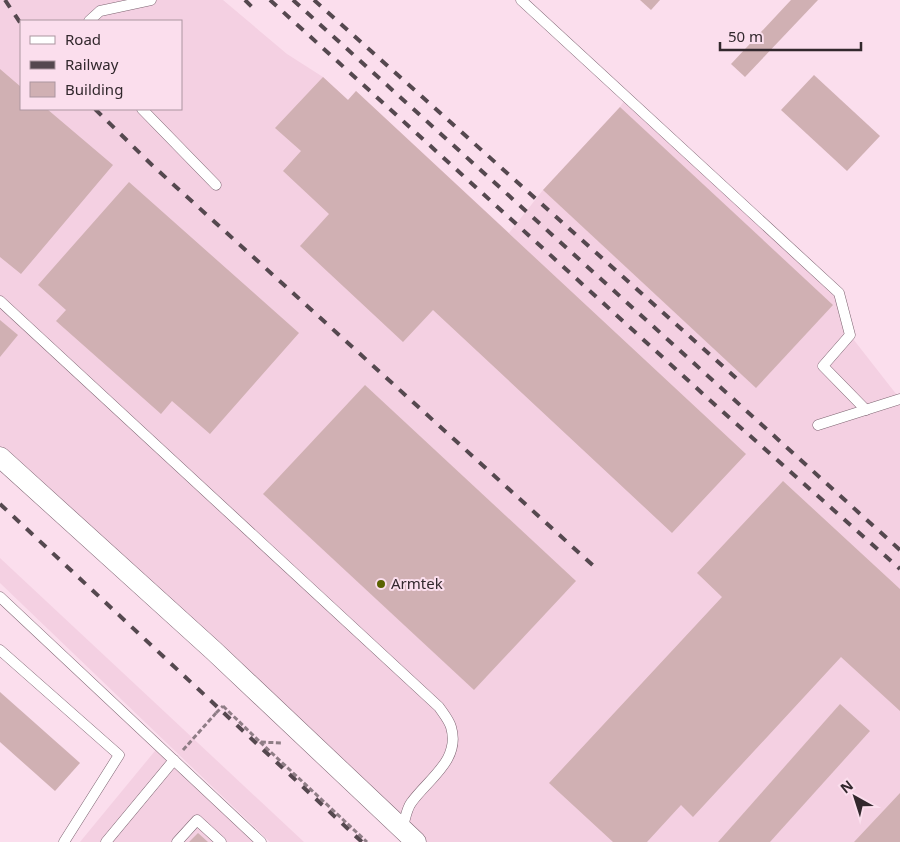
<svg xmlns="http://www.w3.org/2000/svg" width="900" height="842" viewBox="0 0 900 842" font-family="'Noto Sans',sans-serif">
  <rect width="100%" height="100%" fill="#fbdeed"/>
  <g fill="#f4d0e2" fill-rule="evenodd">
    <path d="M0,0H223L287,54L323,77L348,100L356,91L509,233L543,190L620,107L626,98L839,293L850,335L900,399V842H416L0,458ZM21,21H181V109H21Z"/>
    <polygon points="0,558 304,842 270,842 0,583"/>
    <polygon points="159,746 261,842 80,842"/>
  </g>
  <g fill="#d0b0b3">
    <polygon points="640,0 660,0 651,10"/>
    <polygon points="791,0 818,0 745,77 731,64"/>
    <polygon points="0,69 21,87 21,109 47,109 113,165 21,274 0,257"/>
    <polygon points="814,75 880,136 847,171 781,110"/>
    <polygon points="323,77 348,100 356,91 746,454 672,533 433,310 403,342 300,246 329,214 283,171 301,151 275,128"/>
    <polygon points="620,107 833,305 756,388 543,190"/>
    <polygon points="129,182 299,333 210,434 172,401 161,414 56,321 66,310 38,285"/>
    <polygon points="0,320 18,335 0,357"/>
    <polygon points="365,385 576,581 474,690 263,494"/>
    <polygon points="783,481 900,589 900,711 841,657 693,817 681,805 647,842 613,842 549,783 722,597 697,573"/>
    <polygon points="0,692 80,763 55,791 0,742"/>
    <polygon points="840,704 870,731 770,842 718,842"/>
    <polygon points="900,793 900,842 854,842"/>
    <polygon points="198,833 208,842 189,842"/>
  </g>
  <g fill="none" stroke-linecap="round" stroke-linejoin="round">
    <defs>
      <g id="service">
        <polyline points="521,0 839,293 850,335 823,366 866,410"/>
        <polyline points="89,21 100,11 151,0"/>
        <polyline points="142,109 216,185"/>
        <path d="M0,301L439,707C443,713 449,720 451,727C461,760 428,779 411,803C406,810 405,821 402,829"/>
        <polyline points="818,425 900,399"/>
        <polyline points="0,597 261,842"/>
        <polyline points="0,650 119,755 64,842"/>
        <polyline points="106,842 174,760"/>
        <polyline points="177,842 197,820 221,842"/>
      </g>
      <polyline id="minor" points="0,457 214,651 416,842"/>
    </defs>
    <use href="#service" stroke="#7d6471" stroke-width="11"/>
    <use href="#minor" stroke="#7d6471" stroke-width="21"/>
    <g stroke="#8f7d86" stroke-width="3" stroke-dasharray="5 2.5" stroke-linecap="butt">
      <polyline points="223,706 260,742 282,743"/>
      <polyline points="260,742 367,842"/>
      <polyline points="183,750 216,713"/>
    </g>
    <use href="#service" stroke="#fff" stroke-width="10"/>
    <use href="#minor" stroke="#fff" stroke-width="20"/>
    <g stroke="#55484f" stroke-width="4" stroke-dasharray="9 9" stroke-linecap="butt">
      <polyline points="5,0 21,24"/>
      <polyline points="245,0 257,12"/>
      <polyline points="270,0 713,403 900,569"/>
      <polyline points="293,0 900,550"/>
      <polyline points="314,0 736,378"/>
      <polyline points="95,109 153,166 598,570"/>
      <polyline points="0,504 362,842"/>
    </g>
    <polyline stroke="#8f7d86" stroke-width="3" stroke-dasharray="5 2.5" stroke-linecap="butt" points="216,713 223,706"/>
  </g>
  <circle fill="#5a6300" stroke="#fbdeed" stroke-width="2" cx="381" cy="584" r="5"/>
  <g text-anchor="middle" stroke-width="4" stroke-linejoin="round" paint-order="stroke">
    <g font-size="15" fill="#32282d" stroke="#fbdeed" text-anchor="start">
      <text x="391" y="589">Armtek</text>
    </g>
  </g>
  <rect x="20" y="20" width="162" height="90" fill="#fbdeed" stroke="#ab95a0"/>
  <rect x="30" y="36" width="25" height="8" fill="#ffffff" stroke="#ab95a0"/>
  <text x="65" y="45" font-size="15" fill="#32282d">Road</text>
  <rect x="30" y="61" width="25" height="8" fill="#55484f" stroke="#ab95a0"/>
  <text x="65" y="70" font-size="15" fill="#32282d">Railway</text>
  <rect x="30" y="82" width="25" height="15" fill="#d0b0b3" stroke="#ab95a0"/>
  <text x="65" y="95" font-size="15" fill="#32282d">Building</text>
  <g transform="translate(855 797) rotate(321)" stroke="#fbdeed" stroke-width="4" paint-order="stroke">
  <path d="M0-4L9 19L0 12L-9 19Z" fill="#32282d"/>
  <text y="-8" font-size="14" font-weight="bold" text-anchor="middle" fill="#32282d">N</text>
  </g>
  <path d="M720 42v8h141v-8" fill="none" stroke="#32282d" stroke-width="2.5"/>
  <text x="728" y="42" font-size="15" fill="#32282d" stroke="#fbdeed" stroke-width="4" paint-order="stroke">50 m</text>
</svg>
